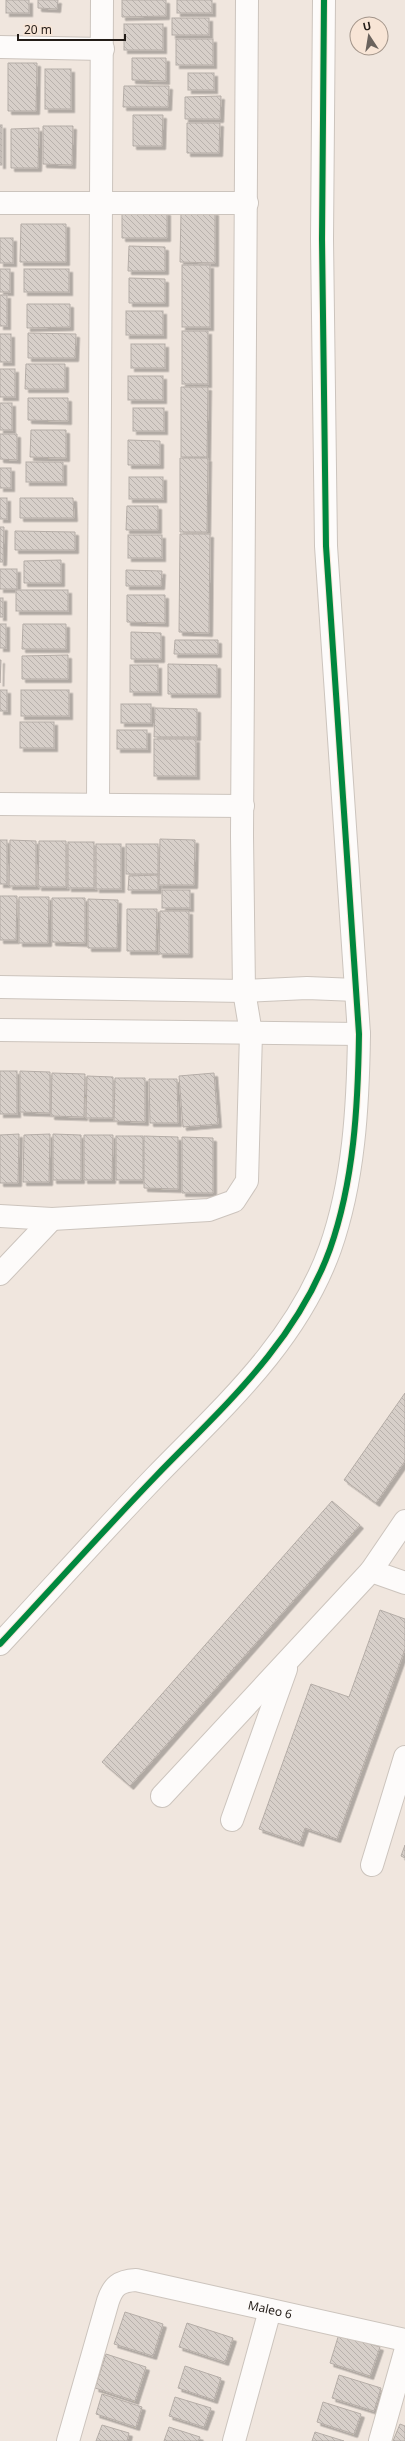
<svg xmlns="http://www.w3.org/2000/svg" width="405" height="2441" viewBox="0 0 405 2441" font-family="'Noto Sans',sans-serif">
  <defs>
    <pattern id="building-back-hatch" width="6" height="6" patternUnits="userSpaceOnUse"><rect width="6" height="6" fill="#d7cfc9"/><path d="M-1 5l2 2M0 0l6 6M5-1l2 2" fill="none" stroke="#b8b1ac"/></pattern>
    <filter id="shadow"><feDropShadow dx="3.5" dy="3.5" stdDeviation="0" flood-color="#0004"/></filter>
  </defs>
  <rect width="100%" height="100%" fill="#f0e6de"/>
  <g fill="url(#building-back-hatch)" stroke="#b5ada7" filter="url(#shadow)">
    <rect x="6" y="0" width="23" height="13"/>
    <polygon points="38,0 58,0 57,9 38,8"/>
    <polygon points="122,0 166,0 166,16 122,17"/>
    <rect x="177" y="0" width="35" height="13"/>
    <rect x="172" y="18" width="37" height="17"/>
    <rect x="124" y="24" width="39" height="26"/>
    <rect x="176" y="39" width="37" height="26"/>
    <polygon points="132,58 166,58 166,81 132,80"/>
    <polygon points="8,63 37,63 36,111 8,111"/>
    <rect x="45" y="69" width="26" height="40"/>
    <rect x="188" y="73" width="26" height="17"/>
    <polygon points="124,86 169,86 168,107 123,107"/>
    <polygon points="221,96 220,119 185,119 185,97"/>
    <polygon points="133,115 163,115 162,146 133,146"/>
    <polygon points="187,123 220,123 219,153 187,153"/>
    <rect x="0" y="125" width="2" height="40"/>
    <polygon points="43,126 73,126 72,165 43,164"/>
    <polygon points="39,128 38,168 11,168 11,129"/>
    <polygon points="122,211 167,212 167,238 122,238"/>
    <polygon points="181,212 215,212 215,263 180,262"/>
    <polygon points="21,224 66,224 66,262 20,262"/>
    <rect x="0" y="238" width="13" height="25"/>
    <polygon points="129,246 165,247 165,271 128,271"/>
    <rect x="182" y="265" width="28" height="62"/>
    <rect x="0" y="269" width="10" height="23"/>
    <rect x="24" y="269" width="45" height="23"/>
    <polygon points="129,278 165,279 165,303 129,303"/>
    <rect x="0" y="295" width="7" height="31"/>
    <polygon points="27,304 70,304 70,327 27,328"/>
    <rect x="126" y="311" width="37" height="24"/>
    <rect x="182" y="331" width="26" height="53"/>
    <polygon points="28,333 76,334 75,358 28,358"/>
    <rect x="0" y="334" width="11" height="28"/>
    <rect x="131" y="344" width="34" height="24"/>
    <polygon points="26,364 65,364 65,389 25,389"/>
    <rect x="0" y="369" width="15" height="28"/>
    <rect x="128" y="376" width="35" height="24"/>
    <polygon points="181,387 208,387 207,457 181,457"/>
    <polygon points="28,398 68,398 68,421 28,420"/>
    <rect x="0" y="403" width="12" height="27"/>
    <rect x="133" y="408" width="31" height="23"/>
    <polygon points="31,430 66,430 66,458 30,457"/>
    <polygon points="0,434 17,434 17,460 0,459"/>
    <polygon points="128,440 160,441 160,465 128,465"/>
    <polygon points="180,458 208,458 207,532 180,532"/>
    <rect x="26" y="462" width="37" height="20"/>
    <rect x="0" y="468" width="11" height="20"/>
    <rect x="129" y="477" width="34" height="22"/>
    <rect x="0" y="498" width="7" height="21"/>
    <polygon points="20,498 73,498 74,518 20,518"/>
    <polygon points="127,506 158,506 158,530 126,530"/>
    <polygon points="0,527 4,527 3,562 0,562"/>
    <polygon points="15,531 75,532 75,550 15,550"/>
    <polygon points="180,534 210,534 209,633 179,632"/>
    <rect x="128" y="535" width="34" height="23"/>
    <polygon points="61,560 61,583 24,583 24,561"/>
    <rect x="0" y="569" width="17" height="20"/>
    <polygon points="126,570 162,571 161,586 126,586"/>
    <rect x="16" y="590" width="52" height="21"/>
    <polygon points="127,595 165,595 165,623 127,622"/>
    <rect x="0" y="598" width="3" height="19"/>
    <rect x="0" y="624" width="6" height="24"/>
    <polygon points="23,624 66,624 66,649 22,649"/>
    <polygon points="131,632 161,633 161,659 131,659"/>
    <polygon points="175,640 218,640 218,654 174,654"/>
    <polygon points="68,655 68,679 22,679 22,656"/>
    <polygon points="0,660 1,660 0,683"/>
    <polygon points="168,664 217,665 217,694 168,694"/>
    <rect x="130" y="665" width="28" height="27"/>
    <rect x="0" y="690" width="7" height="21"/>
    <rect x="21" y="690" width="48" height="26"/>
    <rect x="121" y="704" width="30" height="19"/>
    <polygon points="155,708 197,709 197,737 154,737"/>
    <rect x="20" y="722" width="34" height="26"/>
    <rect x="117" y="730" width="30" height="19"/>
    <rect x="154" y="739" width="42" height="37"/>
    <polygon points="160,839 195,840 194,885 159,885"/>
    <rect x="0" y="840" width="7" height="44"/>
    <polygon points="10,840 36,841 36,886 9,886"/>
    <polygon points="39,841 66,841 66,887 38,887"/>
    <rect x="68" y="842" width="26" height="46"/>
    <rect x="96" y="844" width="25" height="45"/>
    <rect x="126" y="844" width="32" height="30"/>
    <polygon points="158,875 158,890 128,890 129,876"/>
    <rect x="162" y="890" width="28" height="18"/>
    <polygon points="0,896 17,896 16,940 0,940"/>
    <polygon points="19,897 49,897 48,943 19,943"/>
    <polygon points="52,898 85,898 85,943 52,942"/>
    <polygon points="88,899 118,900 117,948 88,948"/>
    <polygon points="127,909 157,909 156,951 127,951"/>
    <polygon points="160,911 189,911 189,954 159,954"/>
    <rect x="0" y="1071" width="17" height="43"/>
    <polygon points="20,1071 50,1072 50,1113 20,1112"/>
    <polygon points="52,1073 85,1074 84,1117 51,1116"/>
    <polygon points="214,1073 218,1124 183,1127 179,1076"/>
    <polygon points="87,1076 113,1077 113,1118 86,1118"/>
    <polygon points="115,1078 145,1078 145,1122 114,1121"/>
    <polygon points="149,1079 177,1079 178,1123 150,1123"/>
    <polygon points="19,1134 18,1183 0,1183 0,1135"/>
    <polygon points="50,1134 49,1182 23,1182 24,1135"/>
    <polygon points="53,1134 81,1135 81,1180 53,1180"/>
    <polygon points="84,1135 113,1135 112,1180 84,1180"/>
    <rect x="116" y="1136" width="27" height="44"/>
    <polygon points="144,1136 178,1137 178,1189 144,1188"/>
    <polygon points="182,1137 213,1138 213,1193 182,1193"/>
    <polygon points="405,1393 405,1461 376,1503 344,1480"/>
    <polygon points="332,1501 360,1525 130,1786 102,1762"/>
    <polygon points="380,1610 405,1619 405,1649 337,1839 305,1828 300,1843 259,1829 311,1684 349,1697"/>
    <polygon points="405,1845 405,1858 401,1856"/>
    <polygon points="125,2312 163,2324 153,2356 114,2344"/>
    <polygon points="187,2323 233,2338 225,2362 179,2347"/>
    <polygon points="339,2334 380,2347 370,2376 330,2363"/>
    <polygon points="106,2354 146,2367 135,2401 95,2388"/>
    <polygon points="185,2366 221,2378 214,2400 178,2388"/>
    <polygon points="339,2375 381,2388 374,2411 332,2398"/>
    <polygon points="102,2394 142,2407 136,2427 96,2414"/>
    <polygon points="175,2397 211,2408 204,2427 169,2416"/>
    <polygon points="323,2402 361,2414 354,2434 317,2422"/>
    <polygon points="400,2424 405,2426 405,2441 393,2441"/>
    <polygon points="102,2425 129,2433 127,2441 96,2441"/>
    <polygon points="169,2427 200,2437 198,2441 164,2441"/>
    <polygon points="315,2432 344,2441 312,2441"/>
  </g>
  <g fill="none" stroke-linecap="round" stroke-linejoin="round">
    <defs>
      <g id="street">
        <polyline points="0,47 103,49"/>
        <polyline points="0,203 247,203"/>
        <polyline points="0,804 243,806"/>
        <polyline points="98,804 102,0"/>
        <polyline points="0,987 244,991 307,988 356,990"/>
        <polyline points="0,1030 359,1034"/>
        <polyline points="0,1216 52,1219 209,1210 234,1201 247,1181 251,1033 244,991 242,836 247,0"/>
        <polyline points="0,1274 52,1219"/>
        <polyline points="371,1571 405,1583"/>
        <path d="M0,1644C52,1588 103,1531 156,1476C223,1407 296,1343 330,1249C354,1181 358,1106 359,1034L326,546L322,239L324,0"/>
        <polyline points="162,1796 371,1571 405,1521"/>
        <polyline points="232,1820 286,1669"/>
        <polyline points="372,1865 405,1757"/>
        <path id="s1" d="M68,2441L108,2301C113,2286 119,2281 136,2280L405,2340"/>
        <polyline points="234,2441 270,2310"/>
        <polyline points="380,2441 405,2352"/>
      </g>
    </defs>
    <use href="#street" stroke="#ccc4bd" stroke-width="24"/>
    <use href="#street" stroke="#fdfbfa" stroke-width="22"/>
    <defs>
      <path id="cycleway" d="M0,1644C52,1588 103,1531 156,1476C223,1407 296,1343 330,1249C354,1181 358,1106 359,1034L326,546L322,239L324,0"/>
    </defs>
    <use href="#cycleway" stroke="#f8e5d6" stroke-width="8"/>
    <use href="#cycleway" stroke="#00873e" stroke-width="6"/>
  </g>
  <g text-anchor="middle" stroke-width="3.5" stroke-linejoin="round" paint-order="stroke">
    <g font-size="12" fill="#241d18" stroke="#f8e5d6">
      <text dy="4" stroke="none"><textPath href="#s1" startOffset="321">Maleo 6</textPath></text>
    </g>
  </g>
  <g transform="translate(369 36) rotate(348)"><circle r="19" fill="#f8e5d6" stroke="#a3958a"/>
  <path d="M0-3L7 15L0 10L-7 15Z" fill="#6b635d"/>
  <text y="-6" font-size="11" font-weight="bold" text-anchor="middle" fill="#241d18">U</text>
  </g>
  <path d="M18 34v6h107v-6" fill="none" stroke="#241d18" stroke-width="2"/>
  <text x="24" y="34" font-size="12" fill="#241d18" stroke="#f8e5d6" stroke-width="3" paint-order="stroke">20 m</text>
</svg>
